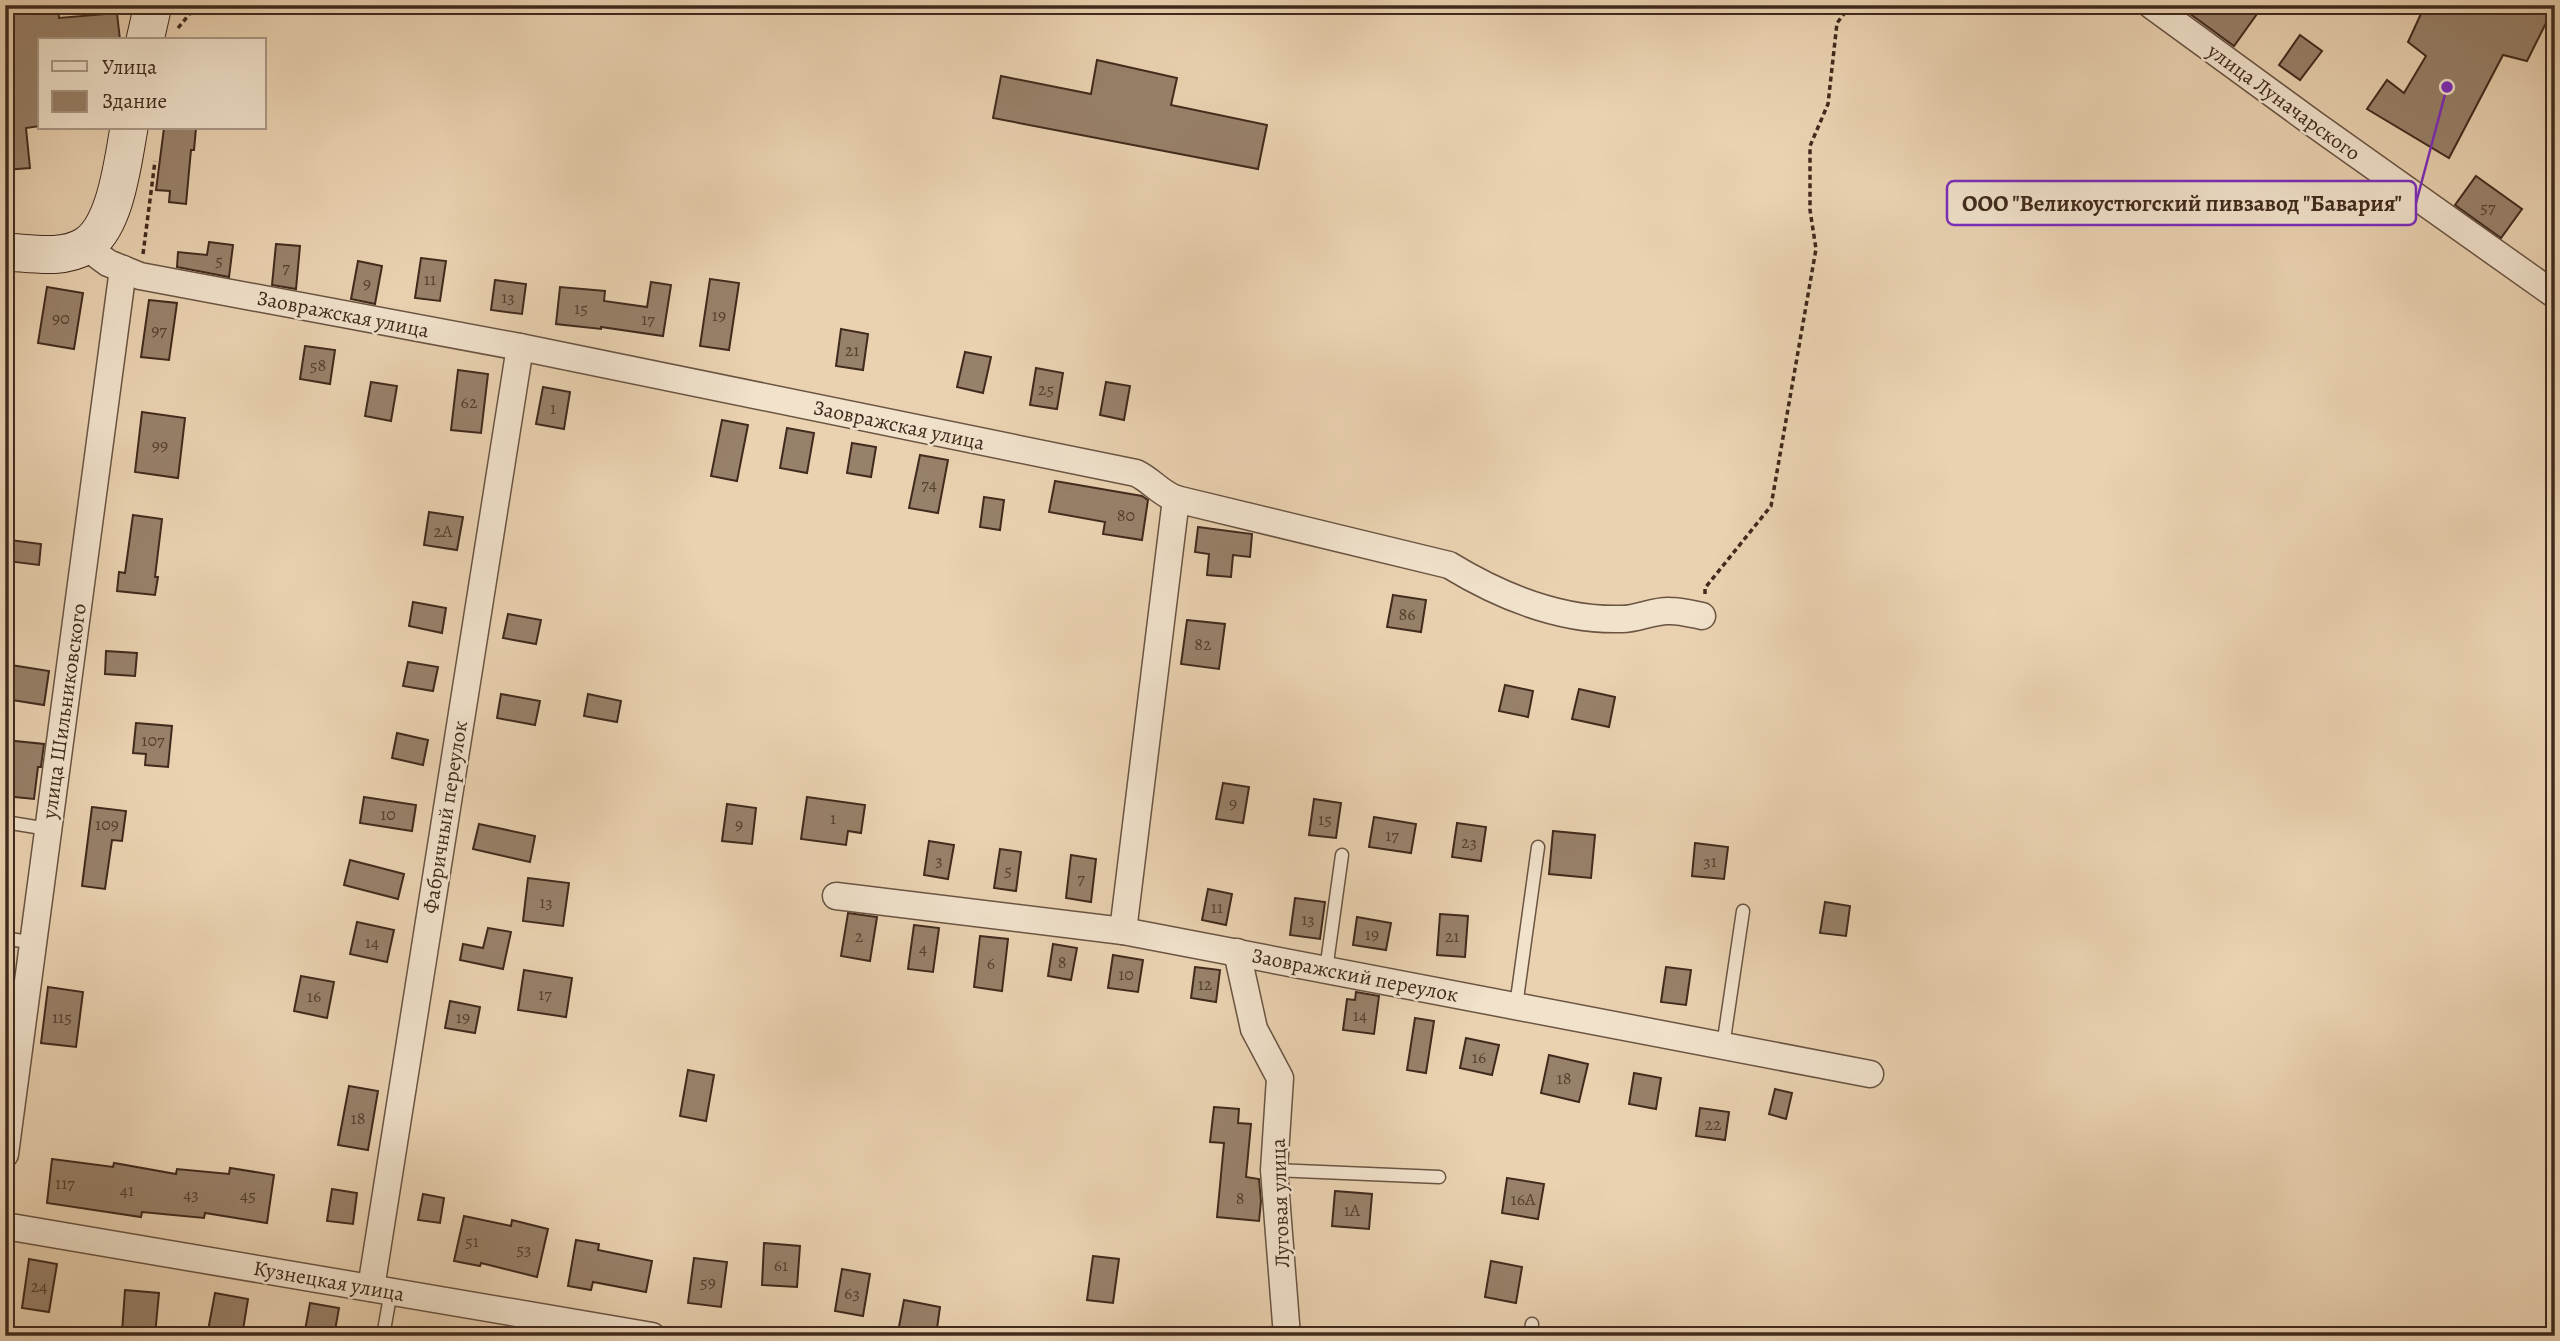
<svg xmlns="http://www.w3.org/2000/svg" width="2560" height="1341" viewBox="0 0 2560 1341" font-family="Alegreya,serif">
  <rect width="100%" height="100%" fill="#ead2b1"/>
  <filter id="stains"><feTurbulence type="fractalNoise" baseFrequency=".00286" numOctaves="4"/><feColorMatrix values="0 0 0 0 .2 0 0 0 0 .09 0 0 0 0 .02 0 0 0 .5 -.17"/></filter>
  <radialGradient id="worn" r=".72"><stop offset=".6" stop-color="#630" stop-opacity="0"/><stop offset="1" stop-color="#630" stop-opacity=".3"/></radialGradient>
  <g fill="#98816a" stroke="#402a1d" stroke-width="2">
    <polygon points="43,5 58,5 59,18 117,13 120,40 40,40 40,126 26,128 30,168 5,170 5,9"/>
    <polygon points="2178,5 2245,5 2257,14 2234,46"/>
    <polygon points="2425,5 2555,5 2527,61 2503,55 2449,158 2367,109 2387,80 2404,93 2426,56 2408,42"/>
    <polygon points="2300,35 2322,51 2300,80 2279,65"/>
    <polygon points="1097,60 1177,78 1171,105 1267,125 1258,169 993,118 1001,76 1091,94"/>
    <polygon points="164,128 196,128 194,150 191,150 186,204 169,202 170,191 156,190"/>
    <polygon points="2476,176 2522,209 2501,238 2455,205"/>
    <polygon points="209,242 233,245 229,277 177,267 178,252 207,255"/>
    <polygon points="276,244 300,246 296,289 272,285"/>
    <polygon points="421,258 446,261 440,301 415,298"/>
    <polygon points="358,261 382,266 375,304 351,299"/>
    <polygon points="710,279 739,283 729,350 700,346"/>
    <polygon points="495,280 526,284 522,314 491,310"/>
    <polygon points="651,282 671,285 663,336 601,327 601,329 556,324 560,287 605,291 604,301 647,307"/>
    <polygon points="47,287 83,293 74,349 38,343"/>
    <polygon points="149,300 177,303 169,360 141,357"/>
    <polygon points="841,329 868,334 863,370 836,366"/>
    <polygon points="305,346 335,350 330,384 300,379"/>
    <polygon points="965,352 991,357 983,393 957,387"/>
    <polygon points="1036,368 1063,373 1057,409 1030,405"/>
    <polygon points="458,370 488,374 481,433 451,430"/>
    <polygon points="371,382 397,386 391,421 365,416"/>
    <polygon points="1106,382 1130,386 1124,420 1100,415"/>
    <polygon points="543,387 570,392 564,429 536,424"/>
    <polygon points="142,412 185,418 178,478 135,472"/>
    <polygon points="722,420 748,425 737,481 711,476"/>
    <polygon points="787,428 814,433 807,473 780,468"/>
    <polygon points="852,443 876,447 871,477 847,473"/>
    <polygon points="920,455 948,460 938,513 909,508"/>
    <polygon points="1055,481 1142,496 1148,500 1142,540 1103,534 1105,522 1049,512"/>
    <polygon points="984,497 1004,500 1000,530 980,527"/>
    <polygon points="429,512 463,517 457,550 424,545"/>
    <polygon points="133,515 162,519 155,577 158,577 155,595 117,591 119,572 125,573"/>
    <polygon points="1198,527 1252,534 1250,557 1233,555 1231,577 1207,575 1209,554 1195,552"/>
    <polygon points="10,540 41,544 39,565 7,561"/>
    <polygon points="1393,595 1426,600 1421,632 1387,627"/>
    <polygon points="413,602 446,608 442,633 409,626"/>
    <polygon points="508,614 541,620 536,644 503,638"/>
    <polygon points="1187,620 1225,624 1219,669 1181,664"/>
    <polygon points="106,651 137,653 135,676 105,674"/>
    <polygon points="408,662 438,667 433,691 403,686"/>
    <polygon points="5,664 49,671 44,705 5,699"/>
    <polygon points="1505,685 1533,691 1528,717 1499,711"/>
    <polygon points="1579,689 1615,697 1609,727 1572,719"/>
    <polygon points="501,694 540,701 535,725 497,718"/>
    <polygon points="588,694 621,701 617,722 584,716"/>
    <polygon points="136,723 172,726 168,767 145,765 146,754 133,753"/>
    <polygon points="397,733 428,740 423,765 392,758"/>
    <polygon points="5,740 44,744 41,767 38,767 34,799 5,796"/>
    <polygon points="1223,783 1249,787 1243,823 1216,819"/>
    <polygon points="364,797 416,805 412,831 360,823"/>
    <polygon points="807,797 865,805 861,833 848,831 846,845 801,839"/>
    <polygon points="1314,799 1341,803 1336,838 1309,835"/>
    <polygon points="727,804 756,808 752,844 722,841"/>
    <polygon points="92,807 126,811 122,841 112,840 105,889 82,886"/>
    <polygon points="1374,817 1416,824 1411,853 1369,847"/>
    <polygon points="1457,823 1486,827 1481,861 1452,857"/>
    <polygon points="479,824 535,836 530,862 473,849"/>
    <polygon points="1553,831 1595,835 1591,878 1549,874"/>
    <polygon points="929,841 954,845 948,879 924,875"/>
    <polygon points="1695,843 1728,847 1724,879 1692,876"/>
    <polygon points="1000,849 1021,852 1016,891 994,888"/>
    <polygon points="1071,855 1096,859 1091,902 1066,898"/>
    <polygon points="350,860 404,874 398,899 344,885"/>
    <polygon points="528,878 569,883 563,926 523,921"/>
    <polygon points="1208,889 1232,894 1226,925 1202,920"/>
    <polygon points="1295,898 1325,902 1320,939 1290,935"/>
    <polygon points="1825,902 1850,906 1846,936 1820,933"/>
    <polygon points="848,913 877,917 870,961 841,956"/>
    <polygon points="1440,914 1468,916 1465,957 1437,955"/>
    <polygon points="1357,917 1391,923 1386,950 1353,945"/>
    <polygon points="357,922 394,930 387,962 350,954"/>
    <polygon points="914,925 939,928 933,972 908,969"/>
    <polygon points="488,928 511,932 503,969 460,960 463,944 483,948"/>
    <polygon points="980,936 1008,939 1002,991 974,987"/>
    <polygon points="1053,944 1077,948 1071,980 1048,976"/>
    <polygon points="1113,955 1143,960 1138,992 1108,988"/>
    <polygon points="1195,967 1220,970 1216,1002 1191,998"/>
    <polygon points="1666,967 1691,970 1686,1005 1661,1002"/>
    <polygon points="524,970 572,978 566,1017 518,1010"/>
    <polygon points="301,976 334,982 327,1018 294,1011"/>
    <polygon points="48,987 83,992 76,1047 41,1043"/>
    <polygon points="1356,992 1379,996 1374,1034 1343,1030 1347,999 1355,1000"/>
    <polygon points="450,1001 480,1007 475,1033 445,1028"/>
    <polygon points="1415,1018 1434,1021 1426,1073 1407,1070"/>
    <polygon points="1466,1038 1499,1045 1492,1075 1460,1068"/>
    <polygon points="1549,1055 1588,1064 1579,1102 1541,1093"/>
    <polygon points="688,1070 714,1075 706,1121 680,1116"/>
    <polygon points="1634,1073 1661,1078 1656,1109 1629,1104"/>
    <polygon points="349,1086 378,1091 368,1150 338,1145"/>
    <polygon points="1775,1089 1792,1093 1786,1119 1769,1114"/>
    <polygon points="1214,1107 1239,1109 1238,1123 1251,1124 1246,1177 1259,1179 1261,1201 1259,1221 1217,1217 1224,1143 1210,1142"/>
    <polygon points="1700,1108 1729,1112 1725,1140 1696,1136"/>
    <polygon points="52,1159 113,1167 114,1163 176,1174 177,1169 229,1174 230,1168 274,1175 267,1223 205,1213 204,1218 142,1212 141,1217 47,1203"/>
    <polygon points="1507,1178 1544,1184 1538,1219 1502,1213"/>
    <polygon points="332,1189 357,1193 353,1224 327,1221"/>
    <polygon points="1335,1191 1372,1194 1369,1229 1332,1226"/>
    <polygon points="423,1194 444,1198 440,1223 418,1220"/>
    <polygon points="464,1216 511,1226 512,1220 548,1229 537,1277 481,1263 480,1266 454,1261"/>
    <polygon points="576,1240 599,1244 598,1250 652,1261 646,1292 593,1282 591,1290 568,1286"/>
    <polygon points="764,1243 800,1246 797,1287 762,1285"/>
    <polygon points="1093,1256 1119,1259 1113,1303 1087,1300"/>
    <polygon points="694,1258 727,1262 721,1307 688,1303"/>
    <polygon points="29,1259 57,1264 49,1312 22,1308"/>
    <polygon points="1491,1261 1522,1267 1516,1303 1485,1297"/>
    <polygon points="842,1269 870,1274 863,1316 835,1311"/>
    <polygon points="125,1290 159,1293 155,1335 122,1332"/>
    <polygon points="215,1293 248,1299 242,1336 207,1336"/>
    <polygon points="904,1300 940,1307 936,1336 898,1332"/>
    <polygon points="310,1303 339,1308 334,1336 304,1336"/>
  </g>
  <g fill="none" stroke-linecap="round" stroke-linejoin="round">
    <defs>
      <g id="lane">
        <polyline points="5,822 48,829"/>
        <polyline points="5,938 33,943"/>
        <polyline points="1326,970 1342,855"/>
        <polyline points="1516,1006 1538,847"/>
        <polyline points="1723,1046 1743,911"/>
        <polyline points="1274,1170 1439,1177"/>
        <polyline points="383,1336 391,1291"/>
        <polyline points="1530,1336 1532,1324"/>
      </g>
      <g id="street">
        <polyline points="2151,5 2314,124 2555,295"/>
        <path d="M85,246L108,263L140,276L520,347L1136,473C1151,480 1160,493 1176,499L1449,565C1500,596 1561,621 1622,619C1638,619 1654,610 1670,611C1681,611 1692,614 1702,616"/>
        <polyline points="836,896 1123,931 1870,1074"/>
        <polyline points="1123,931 1176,499"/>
        <polyline points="1237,952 1254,1029 1280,1078 1274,1170 1287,1336"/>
        <polyline points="5,1154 123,269"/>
        <polyline points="5,1226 652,1336"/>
        <polyline points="371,1288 520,347"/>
      </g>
      <g id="secondary">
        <polyline points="145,40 153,5"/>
        <path d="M5,252C30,253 62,260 85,246C116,228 123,160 129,128"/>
      </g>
    </defs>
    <use href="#lane" stroke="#6a5442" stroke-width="15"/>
    <use href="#street" stroke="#6a5442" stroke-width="29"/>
    <use href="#secondary" stroke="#402a1d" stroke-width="39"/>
    <g stroke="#402a1d" stroke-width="3.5" stroke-dasharray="5 3.5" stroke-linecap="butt">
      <polyline points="178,28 197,5"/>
      <polyline points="143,254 155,161"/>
      <polyline points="1705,594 1705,588 1771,506 1816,249 1810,210 1810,146 1828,104 1837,23 1851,5"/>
    </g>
    <use href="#lane" stroke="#f1e2cc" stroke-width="12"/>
    <use href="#street" stroke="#f1e2cc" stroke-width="26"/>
    <use href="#secondary" stroke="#f1e2cc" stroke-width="37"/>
  </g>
  <g text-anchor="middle" stroke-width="5" stroke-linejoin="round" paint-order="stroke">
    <g font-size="18" fill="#564030">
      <text x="2488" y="213">57</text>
      <text x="219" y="266">5</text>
      <text x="286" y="273">7</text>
      <text x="430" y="285">11</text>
      <text x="367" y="289">9</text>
      <text x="508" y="303">13</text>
      <text x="581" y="314">15</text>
      <text x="719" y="321">19</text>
      <text x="61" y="324">90</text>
      <text x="648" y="325">17</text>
      <text x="159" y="336">97</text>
      <text x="852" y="356">21</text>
      <text x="318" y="371">58</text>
      <text x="1046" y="395">25</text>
      <text x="469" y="408">62</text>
      <text x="553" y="414">1</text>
      <text x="160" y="451">99</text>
      <text x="929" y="490">74</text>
      <text x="1126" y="521">80</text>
      <text x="443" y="537">2А</text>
      <text x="1407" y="620">86</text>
      <text x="1203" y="650">82</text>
      <text x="153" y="746">107</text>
      <text x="1233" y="809">9</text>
      <text x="388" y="820">10</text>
      <text x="833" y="824">1</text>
      <text x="1325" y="825">15</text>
      <text x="107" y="830">109</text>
      <text x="739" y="830">9</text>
      <text x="1392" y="841">17</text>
      <text x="1469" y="848">23</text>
      <text x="939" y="866">3</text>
      <text x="1710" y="867">31</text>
      <text x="1008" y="876">5</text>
      <text x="1081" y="884">7</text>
      <text x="546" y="908">13</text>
      <text x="1217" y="913">11</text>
      <text x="1308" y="925">13</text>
      <text x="1372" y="940">19</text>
      <text x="859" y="942">2</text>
      <text x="1452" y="942">21</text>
      <text x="372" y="948">14</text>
      <text x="923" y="954">4</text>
      <text x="1062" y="968">8</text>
      <text x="991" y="969">6</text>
      <text x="1126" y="980">10</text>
      <text x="1205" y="990">12</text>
      <text x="545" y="1000">17</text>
      <text x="314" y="1002">16</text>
      <text x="1360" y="1021">14</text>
      <text x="62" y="1023">115</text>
      <text x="463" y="1023">19</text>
      <text x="1479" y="1063">16</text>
      <text x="1564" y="1084">18</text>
      <text x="358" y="1124">18</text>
      <text x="1713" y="1130">22</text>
      <text x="65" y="1189">117</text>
      <text x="127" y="1196">41</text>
      <text x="191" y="1200">43</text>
      <text x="248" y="1201">45</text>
      <text x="1240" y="1204">8</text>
      <text x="1523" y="1205">16А</text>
      <text x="1352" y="1216">1А</text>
      <text x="472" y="1247">51</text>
      <text x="524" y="1255">53</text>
      <text x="781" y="1271">61</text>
      <text x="708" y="1288">59</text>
      <text x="39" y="1292">24</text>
      <text x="852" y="1299">63</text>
    </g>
    <g font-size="21" fill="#402a1d" stroke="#f1e2cc">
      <text transform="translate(2284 102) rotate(36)" y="7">улица Луначарского</text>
      <text transform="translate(343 314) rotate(11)" y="7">Заовражская улица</text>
      <text transform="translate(899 425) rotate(12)" y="7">Заовражская улица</text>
      <text transform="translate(64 711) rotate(-82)" y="7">улица Шильниковского</text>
      <text transform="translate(445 817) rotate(-81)" y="7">Фабричный переулок</text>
      <text transform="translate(1355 975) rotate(11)" y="7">Заовражский переулок</text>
      <text transform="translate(1280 1203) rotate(-92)" y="7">Луговая улица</text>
      <text transform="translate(329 1281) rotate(10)" y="7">Кузнецкая улица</text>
    </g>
  </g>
  <path fill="none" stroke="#7b2cbf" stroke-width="2.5" d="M2447 87L2416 203"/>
  <circle fill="#7b2cbf" stroke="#f1e2cc" stroke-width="2.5" cx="2447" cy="87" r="7"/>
  <rect fill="#f1e2cc" stroke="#7b2cbf" stroke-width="2.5" x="1947" y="181" width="469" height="44" rx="7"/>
  <g font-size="23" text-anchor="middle" font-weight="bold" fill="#402a1d">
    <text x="2182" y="211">ООО "Великоустюгский пивзавод "Бавария"</text>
  </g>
  <rect width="2560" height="1341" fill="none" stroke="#ead2b1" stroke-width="28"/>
  <rect x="7" y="7" width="2546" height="1327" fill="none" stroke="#402a1d" stroke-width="3.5"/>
  <rect x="14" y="14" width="2532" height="1313" fill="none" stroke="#402a1d" stroke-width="2"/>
  <rect x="38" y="38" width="228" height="91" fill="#f1e2cc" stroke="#aa9886" stroke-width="2"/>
  <rect x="52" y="61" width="35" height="10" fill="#f1e2cc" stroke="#aa9886" stroke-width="2"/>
  <text x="102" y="74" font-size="21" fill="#402a1d">Улица</text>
  <rect x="52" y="91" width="35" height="21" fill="#98816a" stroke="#aa9886" stroke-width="2"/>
  <text x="102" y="108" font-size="21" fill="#402a1d">Здание</text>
  <rect width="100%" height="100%" filter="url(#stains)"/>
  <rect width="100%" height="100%" fill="url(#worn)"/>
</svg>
